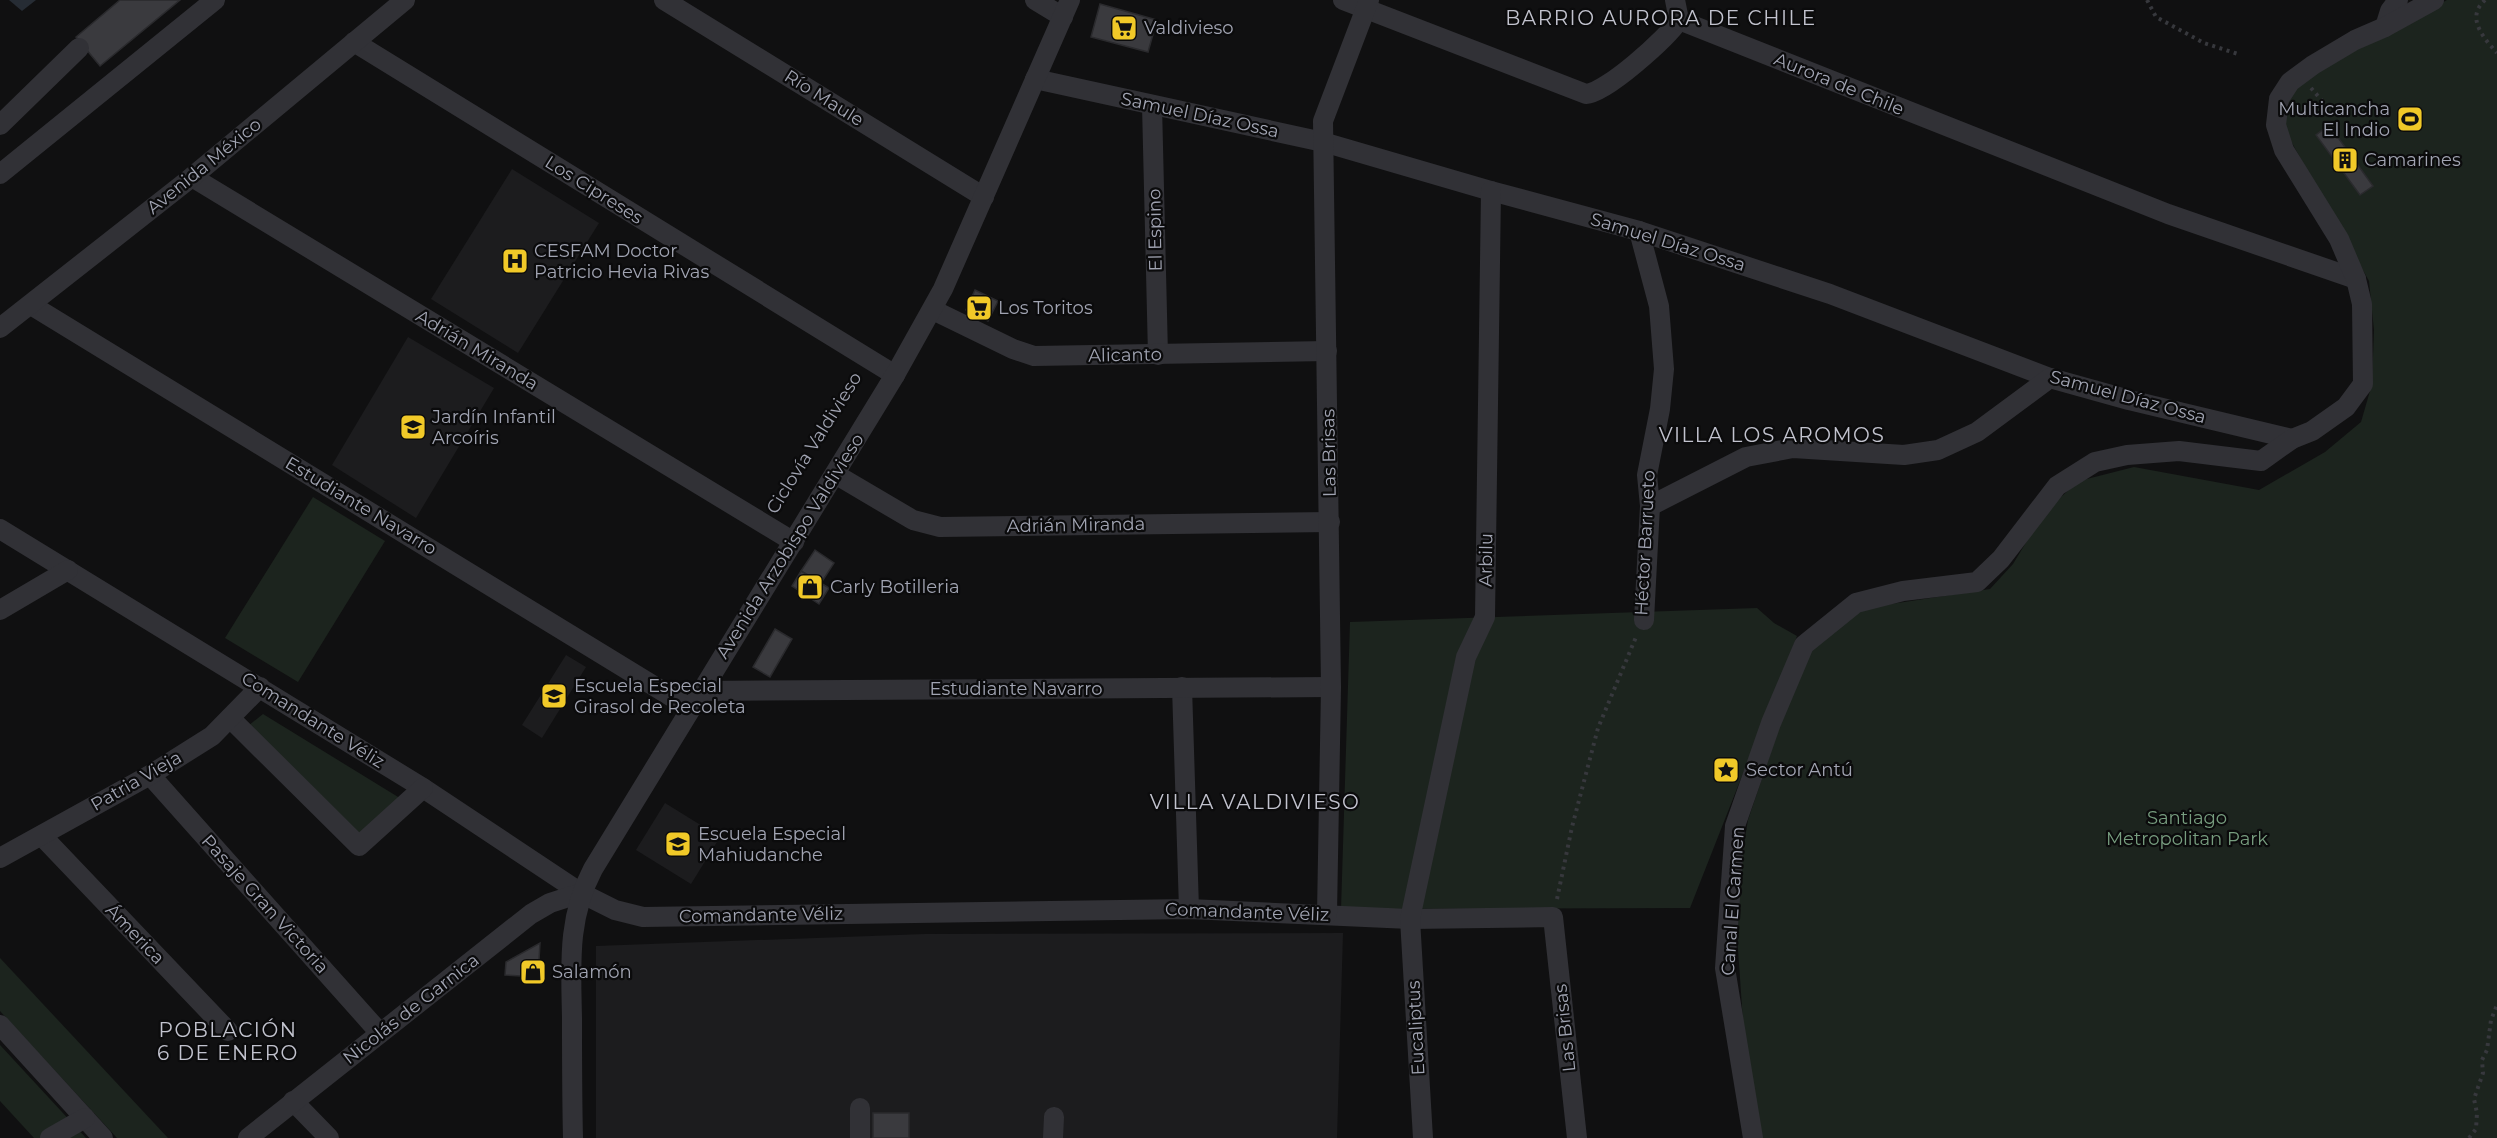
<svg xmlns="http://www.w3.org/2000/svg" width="2497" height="1138" viewBox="0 0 2497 1138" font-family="Montserrat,sans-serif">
  <rect width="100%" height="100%" fill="#101011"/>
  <g fill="#1c1c1e">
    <polygon points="512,169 599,223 518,353 431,299"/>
    <polygon points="408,337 494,388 416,518 332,465"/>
    <polygon points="566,655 586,667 542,738 522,725"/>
    <polygon points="665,803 720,837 691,884 636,850"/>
    <polygon points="1343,933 1337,1138 596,1138 596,946 925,934"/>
  </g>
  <g fill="#1c241e">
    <path d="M2447,0H2497V1138H1751L1736,920L1738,878L1748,820L1782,719L1812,645L1858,609L1990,589L2013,564L2045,511L2079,481L2134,467L2259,490L2325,452L2361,422L2372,384L2374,330L2369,281L2287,134C2281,110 2284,102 2298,82Z"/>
    <polygon points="313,497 385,541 298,682 225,638"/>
    <polygon points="1757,608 1774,623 1797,636 1690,908 1341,909 1350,622"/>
    <polygon points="263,714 403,800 360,838 248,726"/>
    <polygon points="0,958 168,1138 117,1138 0,1011"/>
    <polygon points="0,1045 86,1138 34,1138 0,1101"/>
  </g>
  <polygon fill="#262c34" points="9,0 36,0 22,11"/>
  <g fill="#3a3a3e" stroke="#2a2a2d" stroke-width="1.5">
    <polygon points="120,0 180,0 100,66 76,37"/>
    <polygon points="1100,4 1157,20 1148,52 1091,37"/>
    <polygon points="2329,125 2373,186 2360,195 2316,135"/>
    <polygon points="975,290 998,301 988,321 966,310"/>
    <polygon points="815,550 834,563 821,583 801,571"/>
    <polygon points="801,571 829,588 819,604 792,586"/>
    <polygon points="775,629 792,639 770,677 753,667"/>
    <polygon points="540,943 538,977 505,975 506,962"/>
    <rect x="873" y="1113" width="36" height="25"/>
  </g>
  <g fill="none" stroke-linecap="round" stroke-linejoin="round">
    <g stroke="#37383d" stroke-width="4" stroke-dasharray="3 4.5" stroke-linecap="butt">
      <polyline points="2147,0 2156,17 2204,43 2238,54"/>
      <path d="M2485,0C2465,18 2484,38 2497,53"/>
      <polyline points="2311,88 2330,110"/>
      <polyline points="1557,899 1572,827 1598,728 1636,637"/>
      <polyline points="2469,1138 2476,1129 2477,1113 2474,1099 2483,1073 2482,1060 2487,1050 2491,1020 2497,1005"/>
    </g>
    <g stroke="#313136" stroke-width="20">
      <polyline points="664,0 984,197"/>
      <polyline points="1035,0 1063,17"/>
      <path d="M1343,0L1586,94C1606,93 1667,38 1679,20"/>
      <polyline points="1675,0 1679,20"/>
      <polyline points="1679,20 2168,214 2356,279"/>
      <polyline points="2385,27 2390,11 2398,0"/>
      <polyline points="354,42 895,375"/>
      <polyline points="1035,79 1323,142 1491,191 1639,231 1830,294 2050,378 2129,400 2292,439"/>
      <polyline points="1152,105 1158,355"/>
      <polyline points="0,125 79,48"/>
      <polyline points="0,174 215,0"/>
      <polyline points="192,177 794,542"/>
      <polyline points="1639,231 1659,306 1664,369 1660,409 1647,475 1650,506 1644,620"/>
      <polyline points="31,305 690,708"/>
      <polyline points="933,310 1013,349 1034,356 1327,351"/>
      <polyline points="0,328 192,177 405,0"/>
      <polyline points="835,474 913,520 940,527 1330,522"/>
      <polyline points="1650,506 1746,457 1793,448 1904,455 1938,450 1977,432 2050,378"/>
      <polyline points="0,529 423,788 581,893 615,910 643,917 1189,909 1410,919 1553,917 1577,1138"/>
      <polyline points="0,610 68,570"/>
      <polyline points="1182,687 1189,909"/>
      <polyline points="700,691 1331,687"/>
      <polyline points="230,718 359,846 423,788"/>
      <polyline points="150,775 380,1033"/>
      <polyline points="42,836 228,1031"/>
      <polyline points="0,858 150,775 212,736 260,687"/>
      <polyline points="1327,914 1331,687 1323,121 1369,0"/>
      <polyline points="0,1025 103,1138"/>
      <polyline points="293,1101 329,1138"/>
      <polyline points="860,1108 860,1138"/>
      <polyline points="50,1138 85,1118"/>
      <polyline points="248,1138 531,914 550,903 581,893"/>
      <path d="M573,1138C572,1098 572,1058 572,1018C571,965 567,918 593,869L895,375L943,289L1070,0"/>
      <polyline points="1053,1138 1054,1117"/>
      <polyline points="1423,1138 1410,919 1466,657 1485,617 1491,191"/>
      <polyline points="1753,1138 1725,968 1735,826 1771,723 1804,645 1856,603 1903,591 1977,582 2001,559 2057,486 2095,462 2127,455 2179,451 2261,461 2292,439 2312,431 2346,407 2363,384 2362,304 2356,279 2339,239 2284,150 2276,125 2279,99 2290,82 2313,65 2355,40 2385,27 2434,0"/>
    </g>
  </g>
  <defs>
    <symbol id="supermarket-square" viewBox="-11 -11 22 22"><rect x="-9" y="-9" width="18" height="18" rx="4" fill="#f1c928" stroke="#0b0b0c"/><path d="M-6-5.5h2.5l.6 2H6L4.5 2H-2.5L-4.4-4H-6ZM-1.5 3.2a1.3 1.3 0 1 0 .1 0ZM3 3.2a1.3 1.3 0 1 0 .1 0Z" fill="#111"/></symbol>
    <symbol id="stadium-square" viewBox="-11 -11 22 22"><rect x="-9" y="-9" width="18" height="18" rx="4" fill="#f1c928" stroke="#0b0b0c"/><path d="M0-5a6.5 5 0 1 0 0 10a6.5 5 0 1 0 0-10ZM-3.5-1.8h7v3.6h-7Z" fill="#111"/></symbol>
    <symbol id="building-square" viewBox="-11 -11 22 22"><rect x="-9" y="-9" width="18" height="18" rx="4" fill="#f1c928" stroke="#0b0b0c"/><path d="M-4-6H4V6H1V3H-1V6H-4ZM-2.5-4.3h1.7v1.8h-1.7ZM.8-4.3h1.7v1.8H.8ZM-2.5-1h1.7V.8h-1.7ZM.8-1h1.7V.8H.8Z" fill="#111"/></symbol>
    <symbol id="hospital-square" viewBox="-11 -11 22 22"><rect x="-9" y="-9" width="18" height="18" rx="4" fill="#f1c928" stroke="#0b0b0c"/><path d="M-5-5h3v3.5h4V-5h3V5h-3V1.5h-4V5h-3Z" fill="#111"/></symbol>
    <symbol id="school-square" viewBox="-11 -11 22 22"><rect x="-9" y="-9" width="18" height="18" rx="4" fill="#f1c928" stroke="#0b0b0c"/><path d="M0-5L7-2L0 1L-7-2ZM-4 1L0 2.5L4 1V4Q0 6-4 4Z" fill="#111"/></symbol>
    <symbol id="shop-square" viewBox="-11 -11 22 22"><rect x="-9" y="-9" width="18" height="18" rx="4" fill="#f1c928" stroke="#0b0b0c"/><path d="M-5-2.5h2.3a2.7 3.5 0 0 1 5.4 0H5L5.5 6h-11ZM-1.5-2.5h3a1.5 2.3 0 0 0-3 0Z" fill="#111"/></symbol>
    <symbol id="sight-square" viewBox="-11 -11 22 22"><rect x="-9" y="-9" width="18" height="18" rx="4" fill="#f1c928" stroke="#0b0b0c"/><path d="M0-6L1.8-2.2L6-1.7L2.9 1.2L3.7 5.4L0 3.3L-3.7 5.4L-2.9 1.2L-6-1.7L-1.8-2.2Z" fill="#111"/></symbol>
  </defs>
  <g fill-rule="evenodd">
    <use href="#supermarket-square" x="1109" y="13" width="30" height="30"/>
    <use href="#stadium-square" x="2395" y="104" width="30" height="30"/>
    <use href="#building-square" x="2330" y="145" width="30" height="30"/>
    <use href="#hospital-square" x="500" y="246" width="30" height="30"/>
    <use href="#supermarket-square" x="964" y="293" width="30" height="30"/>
    <use href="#school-square" x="398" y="412" width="30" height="30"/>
    <use href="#shop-square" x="795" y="572" width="30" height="30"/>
    <use href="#school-square" x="539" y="681" width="30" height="30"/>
    <use href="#sight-square" x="1711" y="755" width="30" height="30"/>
    <use href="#school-square" x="663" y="829" width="30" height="30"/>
    <use href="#shop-square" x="518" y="957" width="30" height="30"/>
  </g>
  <g text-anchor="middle" stroke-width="4.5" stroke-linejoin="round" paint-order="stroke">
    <g font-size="18" fill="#a1a4b2" stroke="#0b0b0c" text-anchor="start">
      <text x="1144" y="34">Valdivieso</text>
      <text x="2390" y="115" text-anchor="end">Multicancha<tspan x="2390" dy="21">El Indio</tspan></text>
      <text x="2364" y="166">Camarines</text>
      <text x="534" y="257">CESFAM Doctor<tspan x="534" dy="21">Patricio Hevia Rivas</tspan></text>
      <text x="998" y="314">Los Toritos</text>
      <text x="432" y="423">Jardín Infantil<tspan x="432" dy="21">Arcoíris</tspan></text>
      <text x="830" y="593">Carly Botilleria</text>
      <text x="574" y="692">Escuela Especial<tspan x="574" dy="21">Girasol de Recoleta</tspan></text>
      <text x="1746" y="776">Sector Antú</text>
      <text x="698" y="840">Escuela Especial<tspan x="698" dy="21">Mahiudanche</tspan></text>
      <text x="552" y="978">Salamón</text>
    </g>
    <g font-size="18" fill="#a1a4b2" stroke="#0b0b0c">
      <text transform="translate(1839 84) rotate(22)" y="6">Aurora de Chile</text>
      <text transform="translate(824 98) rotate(32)" y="6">Río Maule</text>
      <text transform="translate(1200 115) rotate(12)" y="6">Samuel Díaz Ossa</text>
      <text transform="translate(204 166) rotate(-39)" y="6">Avenida México</text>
      <text transform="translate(594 190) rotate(32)" y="6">Los Cipreses</text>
      <text transform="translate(1155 230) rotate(-91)" y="6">El Espino</text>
      <text transform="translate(1668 242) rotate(17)" y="6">Samuel Díaz Ossa</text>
      <text transform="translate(477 350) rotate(31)" y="6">Adrián Miranda</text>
      <text transform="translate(1125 355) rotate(-1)" y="6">Alicanto</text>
      <text transform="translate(2128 397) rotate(15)" y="6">Samuel Díaz Ossa</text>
      <text transform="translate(814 443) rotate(-58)" y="6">Ciclovía Valdivieso</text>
      <text transform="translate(1329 453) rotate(-91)" y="6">Las Brisas</text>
      <text transform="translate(361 506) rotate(31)" y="6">Estudiante Navarro</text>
      <text transform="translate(1076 525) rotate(-1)" y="6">Adrián Miranda</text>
      <text transform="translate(1645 543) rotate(-87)" y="6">Héctor Barrueto</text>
      <text transform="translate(790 546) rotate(-58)" y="6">Avenida Arzobispo Valdivieso</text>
      <text transform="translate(1486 560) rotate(-89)" y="6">Arbilu</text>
      <text x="1016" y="695">Estudiante Navarro</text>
      <text transform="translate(313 720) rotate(32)" y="6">Comandante Véliz</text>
      <text transform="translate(136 781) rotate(-30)" y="6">Patria Vieja</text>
      <text transform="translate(1733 901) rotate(-86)" y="6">Canal El Carmen</text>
      <text transform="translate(265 904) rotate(48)" y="6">Pasaje Gran Victoria</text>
      <text transform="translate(1247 912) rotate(2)" y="6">Comandante Véliz</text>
      <text transform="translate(761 915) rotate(-1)" y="6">Comandante Véliz</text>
      <text transform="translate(135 934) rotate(46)" y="6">Ámerica</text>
      <text transform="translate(411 1009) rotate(-38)" y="6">Nicolás de Garnica</text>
      <text transform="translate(1416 1028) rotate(-93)" y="6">Eucaliptus</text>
      <text transform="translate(1565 1028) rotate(-96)" y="6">Las Brisas</text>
    </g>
    <g font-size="18" fill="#779d7f" stroke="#0b0b0c">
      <text x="2187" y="824">Santiago<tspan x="2187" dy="21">Metropolitan Park</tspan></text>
    </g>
    <g font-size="20" letter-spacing="1.5" fill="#c2c3ce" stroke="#0b0b0c">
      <text x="1661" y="25">BARRIO AURORA DE CHILE</text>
      <text x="1772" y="442">VILLA LOS AROMOS</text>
      <text x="1255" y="809">VILLA VALDIVIESO</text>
      <text x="228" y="1037">POBLACIÓN<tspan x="228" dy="23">6 DE ENERO</tspan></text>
    </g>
  </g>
</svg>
